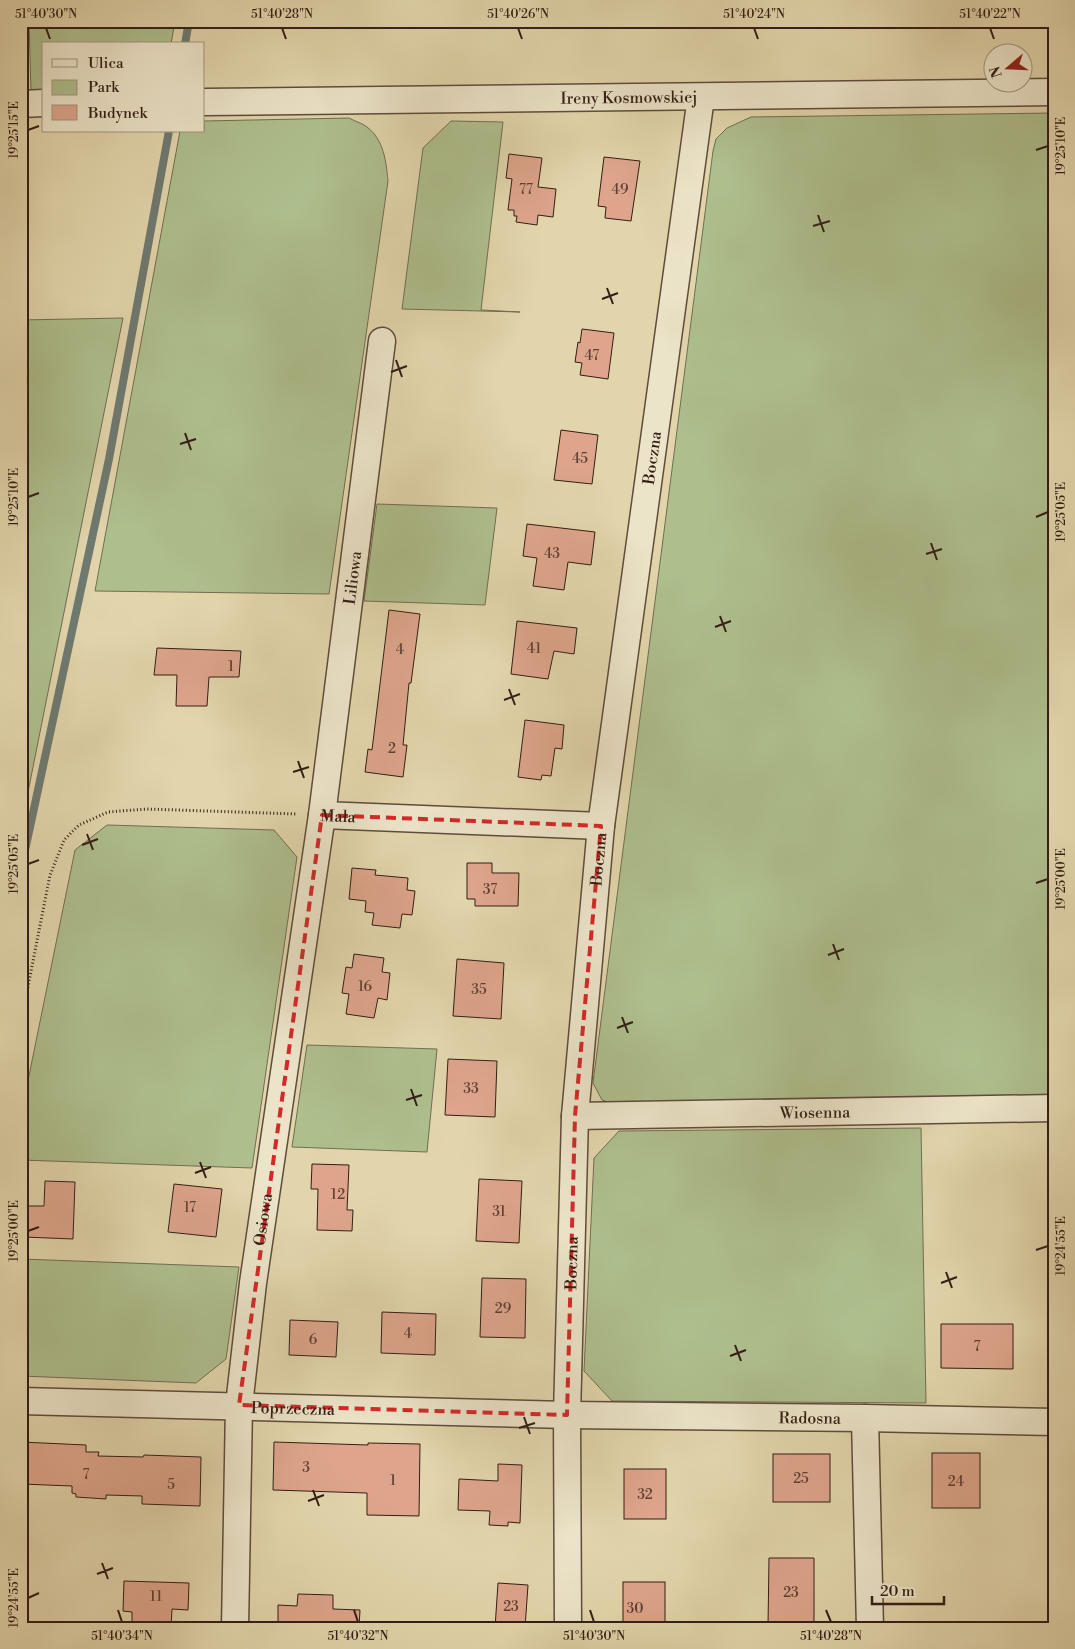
<svg xmlns="http://www.w3.org/2000/svg" width="1075" height="1649" viewBox="0 0 1075 1649" font-family="'Libre Bodoni',serif">
  <rect width="100%" height="100%" fill="#e2d5ac"/>
  <filter id="stains"><feTurbulence type="fractalNoise" baseFrequency=".004" numOctaves="4"/><feColorMatrix values="0 0 0 0 .2 0 0 0 0 .09 0 0 0 0 .02 0 0 0 .5 -.17"/></filter>
  <radialGradient id="worn" r=".72"><stop offset=".6" stop-color="#630" stop-opacity="0"/><stop offset="1" stop-color="#630" stop-opacity=".3"/></radialGradient>
  <g fill="#aebe8d" stroke="#706e52">
    <polygon points="29,21 175,21 171,44 44,44 44,91 31,91"/>
    <polygon points="1054,113 1054,1100 614,1104 602,1100 593,1083 713,151 716,139 727,128 751,117"/>
    <path d="M349,118C354,121 362,123 367,127C384,140 386,161 388,181L329,594L95,591L180,131H204V121Z"/>
    <polygon points="451,121 503,122 481,310 520,312 402,309 423,148"/>
    <polygon points="123,318 26,802 22,805 21,809 21,320"/>
    <polygon points="377,504 497,508 485,605 364,601"/>
    <polygon points="107,825 274,830 297,857 252,1168 21,1160 21,1115 75,850"/>
    <polygon points="307,1045 437,1049 427,1152 292,1147"/>
    <polygon points="921,1128 926,1403 612,1401 584,1371 594,1158 619,1131"/>
    <polygon points="21,1259 239,1267 226,1359 196,1383 21,1376"/>
  </g>
  <g fill="none" stroke-linecap="round" stroke-linejoin="round">
    <g stroke="#6e7a71" stroke-width="8">
      <polyline points="185,44 189,21"/>
      <polyline points="21,869 109,459 169,131"/>
    </g>
  </g>
  <g fill="#dea58c" stroke="#331e16">
    <polygon points="509,154 542,158 538,187 556,189 553,217 538,215 537,225 516,222 517,216 514,216 514,210 508,210 512,179 506,178"/>
    <polygon points="604,157 640,161 631,221 605,218 606,207 598,206"/>
    <polygon points="582,329 614,333 608,379 580,375 582,363 575,362 578,342 580,343"/>
    <polygon points="561,430 598,435 592,484 554,480"/>
    <polygon points="527,524 595,532 591,565 568,562 564,590 533,586 537,558 523,556"/>
    <polygon points="389,610 420,614 411,683 409,683 403,745 407,745 403,777 365,772 368,749 372,750"/>
    <polygon points="517,621 577,628 574,654 554,651 548,679 511,674"/>
    <polygon points="157,648 241,651 239,677 209,677 207,706 176,706 177,675 154,675"/>
    <polygon points="525,720 564,725 562,749 555,748 551,776 542,775 541,780 518,777"/>
    <polygon points="467,863 492,863 492,873 519,873 518,906 475,906 475,899 467,899"/>
    <polygon points="352,868 376,870 375,875 408,878 407,890 415,891 412,915 402,914 400,928 372,925 374,913 365,912 366,901 349,899"/>
    <polygon points="354,954 384,958 382,972 390,973 387,1000 378,998 374,1018 346,1014 349,994 342,993 346,967 352,968"/>
    <polygon points="457,959 504,963 501,1019 453,1016"/>
    <polygon points="448,1059 497,1061 495,1117 445,1115"/>
    <polygon points="312,1164 349,1165 347,1210 353,1210 352,1231 317,1230 318,1189 311,1189"/>
    <polygon points="479,1179 522,1181 519,1243 476,1241"/>
    <polygon points="45,1181 75,1182 73,1239 24,1237 25,1206 44,1206"/>
    <polygon points="174,1184 222,1189 216,1237 168,1232"/>
    <polygon points="482,1278 526,1279 525,1338 480,1337"/>
    <polygon points="382,1312 436,1314 435,1355 381,1353"/>
    <polygon points="290,1320 338,1322 336,1357 289,1355"/>
    <polygon points="941,1324 1013,1324 1013,1369 941,1368"/>
    <polygon points="21,1442 86,1445 86,1452 99,1452 98,1456 143,1457 144,1455 201,1457 200,1506 142,1504 142,1496 106,1495 106,1499 76,1497 76,1494 72,1493 72,1486 21,1484"/>
    <polygon points="274,1442 368,1445 368,1443 420,1444 419,1516 367,1515 367,1493 273,1490"/>
    <rect x="932" y="1453" width="48" height="55"/>
    <rect x="773" y="1454" width="57" height="48"/>
    <polygon points="498,1464 522,1465 520,1523 508,1522 508,1526 489,1525 490,1511 458,1510 459,1479 498,1481"/>
    <rect x="624" y="1469" width="42" height="50"/>
    <polygon points="769,1558 814,1558 814,1626 768,1626"/>
    <polygon points="124,1581 189,1583 188,1610 172,1609 171,1628 132,1628 132,1612 123,1611"/>
    <rect x="623" y="1582" width="42" height="42"/>
    <polygon points="498,1583 528,1585 525,1628 495,1628"/>
    <polygon points="298,1594 333,1595 333,1609 360,1610 359,1628 278,1628 278,1605 297,1606"/>
  </g>
  <g fill="none" stroke-linecap="round" stroke-linejoin="round">
    <defs>
      <g id="street">
        <path id="s1" d="M204,102L1054,92"/>
        <polyline points="21,104 44,103"/>
        <path id="s2" d="M322,815L601,826"/>
        <path id="s3" d="M575,1116L1054,1108"/>
        <path id="s4" d="M21,1401L567,1415L865,1418L1054,1422"/>
        <polyline points="865,1418 870,1628"/>
        <path id="s5" d="M235,1628L239,1405L253,1283L322,815L382,341"/>
        <path id="s6" d="M568,1628L567,1415L575,1116L601,826L701,97"/>
      </g>
    </defs>
    <use href="#street" stroke="#5f4c3c" stroke-width="29"/>
    <polyline stroke="#331e16" stroke-width="3" stroke-dasharray="1 2.5" stroke-linecap="butt" points="21,1022 50,875 64,840 79,825 108,812 147,809 296,814"/>
    <use href="#street" stroke="#ece4c9" stroke-width="26"/>
  </g>
  <path fill="none" stroke="#d62828" stroke-width="4" stroke-dasharray="10 6" stroke-linejoin="round" d="M322,815L601,826L575,1116L567,1415L239,1405Z"/>
  <path fill="none" stroke="#331e16" stroke-width="2" d="M46,28L50,39M282,28L286,39M518,28L522,39M754,28L758,39M990,28L994,39M28,130L39,126M1036,150L1048,146M818,215L824,232M813,226L830,221M607,288L613,304M602,299L618,293M396,360L402,377M391,372L407,366M185,433L191,450M180,444L196,439M28,497L39,493M1036,517L1048,512M931,543L937,560M926,554L942,549M720,616L726,632M715,627L731,621M509,689L515,705M504,700L520,694M298,761L304,778M293,772L309,767M87,834L93,850M82,845L98,839M28,864L39,860M1036,883L1048,879M833,944L839,960M828,955L844,949M622,1017L628,1033M617,1028L633,1022M411,1089L417,1106M406,1100L422,1095M200,1162L206,1178M195,1173L211,1167M28,1231L39,1227M1036,1250L1048,1246M946,1272L952,1288M941,1283L957,1277M735,1345L741,1361M730,1356L746,1350M524,1417L530,1434M519,1428L535,1423M313,1490L319,1506M308,1501L324,1495M102,1563L108,1579M97,1574L113,1568M28,1598L39,1593M118,1610L122,1622M354,1610L358,1622M590,1610L594,1622M826,1610L831,1622"/>
  <g text-anchor="middle" stroke-width="4" stroke-linejoin="round" paint-order="stroke">
    <g font-size="14" fill="#5e4034">
      <text x="526" y="194">77</text>
      <text x="620" y="194">49</text>
      <text x="592" y="360">47</text>
      <text x="580" y="463">45</text>
      <text x="552" y="558">43</text>
      <text x="534" y="653">41</text>
      <text x="400" y="654">4</text>
      <text x="231" y="671">1</text>
      <text x="392" y="753">2</text>
      <text x="490" y="894">37</text>
      <text x="365" y="991">16</text>
      <text x="479" y="994">35</text>
      <text x="471" y="1093">33</text>
      <text x="338" y="1199">12</text>
      <text x="190" y="1212">17</text>
      <text x="499" y="1216">31</text>
      <text x="503" y="1313">29</text>
      <text x="408" y="1338">4</text>
      <text x="313" y="1344">6</text>
      <text x="977" y="1351">7</text>
      <text x="306" y="1472">3</text>
      <text x="86" y="1479">7</text>
      <text x="801" y="1483">25</text>
      <text x="393" y="1485">1</text>
      <text x="956" y="1486">24</text>
      <text x="171" y="1489">5</text>
      <text x="645" y="1499">32</text>
      <text x="791" y="1597">23</text>
      <text x="156" y="1601">11</text>
      <text x="511" y="1611">23</text>
      <text x="635" y="1613">30</text>
    </g>
    <g font-size="16" fill="#331e16" stroke="#ece4c9">
      <text dy="6" stroke="none"><textPath href="#s1" startOffset="425">Ireny Kosmowskiej</textPath></text>
      <text dy="6" stroke="none"><textPath href="#s6" startOffset="1175">Boczna</textPath></text>
      <text dy="6" stroke="none"><textPath href="#s5" startOffset="1058">Liliowa</textPath></text>
      <text dy="6" stroke="none"><textPath href="#s2" startOffset="16">Mała</textPath></text>
      <text dy="6" stroke="none"><textPath href="#s6" startOffset="770">Boczna</textPath></text>
      <text dy="6" stroke="none"><textPath href="#s3" startOffset="240">Wiosenna</textPath></text>
      <text dy="6" stroke="none"><textPath href="#s5" startOffset="410">Osiowa</textPath></text>
      <text dy="6" stroke="none"><textPath href="#s6" startOffset="365">Boczna</textPath></text>
      <text dy="6" stroke="none"><textPath href="#s4" startOffset="272">Poprzeczna</textPath></text>
      <text dy="6" stroke="none"><textPath href="#s4" startOffset="789">Radosna</textPath></text>
    </g>
  </g>
  <rect width="1075" height="1649" fill="none" stroke="#e2d5ac" stroke-width="55"/>
  <rect x="42" y="42" width="162" height="90" fill="#ece4c9" stroke="#a29581"/>
  <rect x="52" y="59" width="25" height="8" fill="#ece4c9" stroke="#a29581"/>
  <text x="88" y="68" font-size="15" fill="#331e16">Ulica</text>
  <rect x="52" y="80" width="25" height="15" fill="#aebe8d" stroke="#a29581"/>
  <text x="88" y="92" font-size="15" fill="#331e16">Park</text>
  <rect x="52" y="105" width="25" height="15" fill="#dea58c" stroke="#a29581"/>
  <text x="88" y="118" font-size="15" fill="#331e16">Budynek</text>
  <g transform="translate(1008 68) rotate(251)"><circle r="24" fill="#ece4c9" stroke="#a29581"/>
  <path d="M0-4L9 19L0 12L-9 19Z" fill="#8f2418"/>
  <text y="-8" font-size="14" font-weight="bold" text-anchor="middle" fill="#331e16">N</text>
  </g>
  <path d="M872 1596v8h72v-8" fill="none" stroke="#331e16" stroke-width="2.5"/>
  <text x="880" y="1596" font-size="15" fill="#331e16" stroke="#ece4c9" stroke-width="4" paint-order="stroke">20 m</text>
  <rect x="28" y="28" width="1020" height="1594" fill="none" stroke="#331e16" stroke-width="2"/>
  <g font-size="12" text-anchor="middle" fill="#331e16">
    <text x="46" y="18">51°40'30"N</text>
    <text x="282" y="18">51°40'28"N</text>
    <text x="518" y="18">51°40'26"N</text>
    <text x="754" y="18">51°40'24"N</text>
    <text x="990" y="18">51°40'22"N</text>
    <text transform="translate(14 130) rotate(-90)" y="4">19°25'15"E</text>
    <text transform="translate(1061 146) rotate(-90)" y="4">19°25'10"E</text>
    <text transform="translate(14 497) rotate(-90)" y="4">19°25'10"E</text>
    <text transform="translate(1061 512) rotate(-90)" y="4">19°25'05"E</text>
    <text transform="translate(14 864) rotate(-90)" y="4">19°25'05"E</text>
    <text transform="translate(1061 879) rotate(-90)" y="4">19°25'00"E</text>
    <text transform="translate(14 1231) rotate(-90)" y="4">19°25'00"E</text>
    <text transform="translate(1061 1246) rotate(-90)" y="4">19°24'55"E</text>
    <text transform="translate(14 1598) rotate(-90)" y="4">19°24'55"E</text>
    <text x="122" y="1640">51°40'34"N</text>
    <text x="358" y="1640">51°40'32"N</text>
    <text x="594" y="1640">51°40'30"N</text>
    <text x="831" y="1640">51°40'28"N</text>
  </g>
  <rect width="100%" height="100%" filter="url(#stains)"/>
  <rect width="100%" height="100%" fill="url(#worn)"/>
</svg>
